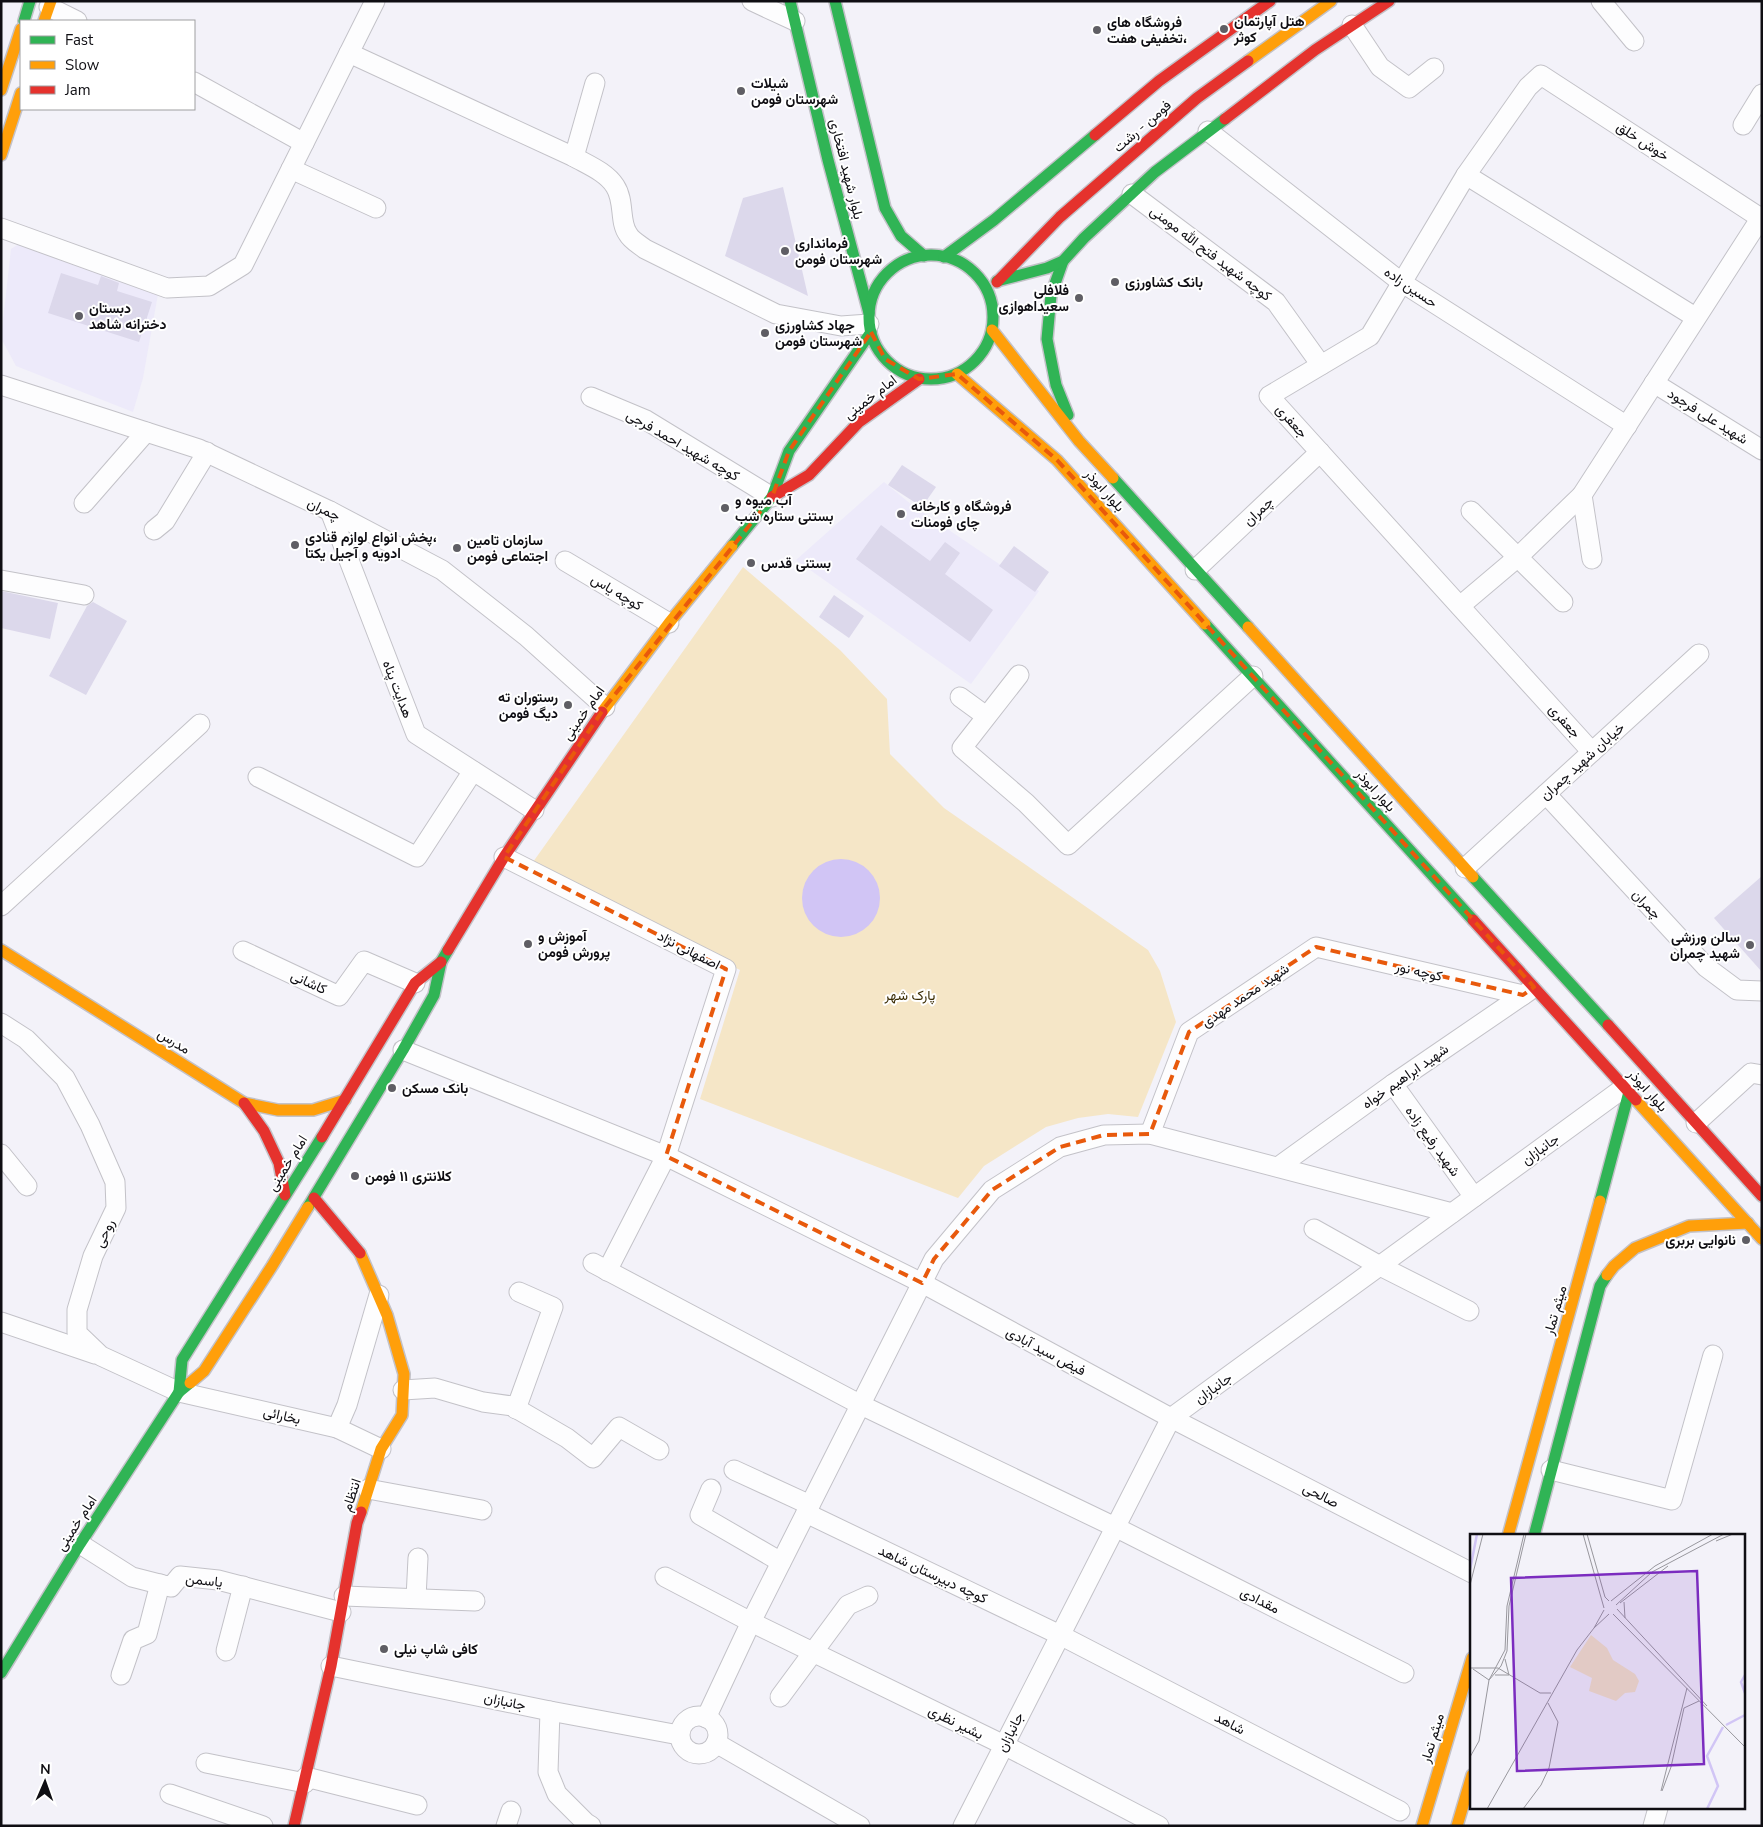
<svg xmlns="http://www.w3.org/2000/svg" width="1763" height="1827" viewBox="0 0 1763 1827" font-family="'Nunito Sans',Vazirmatn,sans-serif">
  <rect width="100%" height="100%" fill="#f3f2f9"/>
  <g fill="#edeafa">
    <polygon points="19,244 158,294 143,378 133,412 16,366 1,338 11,249"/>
    <polygon points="884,482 912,505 1039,591 971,684 796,560"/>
  </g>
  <polygon fill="#f5e6c7" points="743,567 840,650 887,699 890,754 944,808 1148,950 1160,971 1176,1022 1138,1117 1108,1114 1078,1118 1046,1127 984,1166 958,1198 700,1099 740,970 601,901 533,862"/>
  <circle fill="#d1c5f5" cx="841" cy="898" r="39"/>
  <g fill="#dcd8eb">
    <polygon points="783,187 808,296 725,256 743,198"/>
    <polygon points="61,273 98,285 101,276 119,283 117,291 152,302 139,342 48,313"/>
    <polygon points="902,465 936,487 922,507 888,485"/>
    <polygon points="881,525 930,561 945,542 960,553 945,574 993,610 970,642 856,559"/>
    <polygon points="1014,546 1049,572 1035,592 999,566"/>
    <polygon points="1,591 58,603 50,639 1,628"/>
    <polygon points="834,595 864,616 849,638 819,617"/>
    <polygon points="93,602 127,621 86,695 49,676 87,606"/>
    <polygon points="1762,876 1762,972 1714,918"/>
  </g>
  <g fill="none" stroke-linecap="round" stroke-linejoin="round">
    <defs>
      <g id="street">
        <polyline points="752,1 795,21"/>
        <polyline points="1601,1 1634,41"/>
        <polyline points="49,7 77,21"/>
        <polyline points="1352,25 1380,67 1409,88 1434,68"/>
        <path d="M349,53L574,157C588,165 606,172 615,186C625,201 619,222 628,234C631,240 640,245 645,249L776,314L841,326L869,324"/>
        <polyline points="194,82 304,143"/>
        <polyline points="1743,125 1762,94"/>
        <polyline points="1208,131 1401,282 1627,426"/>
        <polyline points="574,157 595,83"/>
        <polyline points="291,169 376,208"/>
        <polyline points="1466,175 1695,317"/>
        <polyline points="1132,194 1276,302 1321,365"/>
        <polyline points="1,228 167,288 209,286 243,265 375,1"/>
        <polyline points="1654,383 1762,450"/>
        <polyline points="1,385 199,449 330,511 442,570 526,636 605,707"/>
        <polyline points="591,397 646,420 772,497"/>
        <polyline points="1582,495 1592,559"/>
        <polyline points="84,503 146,432"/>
        <polyline points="330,511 416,734 534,810"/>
        <polyline points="1471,511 1563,602"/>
        <polyline points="154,530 165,521 207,452"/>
        <polyline points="565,561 669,623"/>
        <polyline points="1195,570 1320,452"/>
        <polyline points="1,580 84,595"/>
        <polyline points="1460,606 1518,557 1582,495 1762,216"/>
        <polyline points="1019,675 962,748 1026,803 1068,845 1253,676"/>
        <polyline points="960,697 986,716"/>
        <polyline points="1592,752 1269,396 1370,336 1466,175 1528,87 1541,75 1762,219"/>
        <polyline points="258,777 417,857 473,771"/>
        <polyline points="1546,794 1706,967 1737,990 1762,991"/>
        <polyline points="504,857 726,969 666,1156 607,1271"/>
        <polyline points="1465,868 1699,654"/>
        <polyline points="1,906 200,724"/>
        <polyline points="243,951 339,996 364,961 415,983"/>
        <polyline points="1,1023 26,1039 65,1078 90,1125 115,1182 116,1208 93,1256 77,1310 77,1333 101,1356 179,1392 337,1428 381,1449"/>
        <polyline points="403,1050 666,1156 922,1283 1171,1418 1472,1573"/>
        <polyline points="1393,1084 1474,1197"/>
        <polyline points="1696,1123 1751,1073 1762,1075"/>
        <polyline points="1150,1134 1189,1032 1316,947 1523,995"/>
        <polyline points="1,1154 27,1186"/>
        <polyline points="1278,1167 1393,1084 1529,991"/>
        <polyline points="1314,1229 1380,1266 1469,1311"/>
        <polyline points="593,1263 861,1405 1115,1527 1404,1673"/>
        <polyline points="1,1322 95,1354"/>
        <polyline points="403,1390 435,1388 483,1402 512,1406 567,1438 593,1458 619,1427 659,1450"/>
        <polyline points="516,1409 553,1307 519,1292"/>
        <polyline points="337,1428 347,1405 379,1295"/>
        <polyline points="734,1470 810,1505"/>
        <polyline points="1551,1470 1672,1500 1713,1355"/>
        <polyline points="368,1489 482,1510"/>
        <polyline points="711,1489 700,1515 781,1562"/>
        <polyline points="806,1513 1060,1635 1400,1811"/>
        <polyline points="80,1544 132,1577 171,1587 180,1576 218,1580 341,1612"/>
        <polyline points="665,1577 751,1622 1004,1745 1159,1826"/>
        <polyline points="344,1596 475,1601"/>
        <polyline points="416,1598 418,1558"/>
        <polyline points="226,1651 243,1586"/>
        <polyline points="331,1666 550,1711 679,1735"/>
        <polyline points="121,1675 133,1640 147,1634 160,1584"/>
        <polyline points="780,1697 848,1605 868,1596"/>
        <polyline points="550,1711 548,1772 557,1794 586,1823 591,1826"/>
        <circle cx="699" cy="1735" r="19"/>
        <polyline points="706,1718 751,1622 934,1259 992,1190 1060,1147 1104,1135 1150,1134 1452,1213"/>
        <polyline points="716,1743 860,1826"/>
        <polyline points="206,1763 305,1783"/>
        <polyline points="306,1777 417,1805"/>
        <polyline points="170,1794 263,1826"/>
        <polyline points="506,1826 511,1811"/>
        <polyline points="963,1826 1171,1418 1625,1087"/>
        <polyline points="1653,1826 1658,1808"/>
      </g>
      <g id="fast">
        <polyline points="790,1 828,160 869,313"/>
        <polyline points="835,1 885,208 901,236 924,256"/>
        <polyline points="24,21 30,1"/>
        <circle cx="931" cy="317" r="62"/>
        <polyline points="944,257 994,220 1095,135"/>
        <polyline points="1063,261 1051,295 1047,339 1056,385 1068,415"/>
        <polyline points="997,281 1047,268 1063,261 1084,238 1155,172 1225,119"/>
        <polyline points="1113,478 1248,627"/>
        <polyline points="732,546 772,497 789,451 871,332"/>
        <polyline points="1205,624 1473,920"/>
        <polyline points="1473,877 1608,1025"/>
        <polyline points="1600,1201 1629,1092"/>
        <polyline points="308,1207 403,1050 434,995 441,962 448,950"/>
        <polyline points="179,1392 182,1360 322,1137"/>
        <polyline points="1534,1536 1600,1286 1607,1275"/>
        <polyline points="1,1673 80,1544 179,1392 190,1383"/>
      </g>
      <g id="slow">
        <polyline points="44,21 51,1"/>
        <polyline points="1248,61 1331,1"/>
        <polyline points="1,90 21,29"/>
        <polyline points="1,155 21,93"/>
        <polyline points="992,330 1079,441 1113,478"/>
        <polyline points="957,374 1057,460 1205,624"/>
        <polyline points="1248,627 1473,877"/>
        <polyline points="602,712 669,623 732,546"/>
        <polyline points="1,950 244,1103 278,1110 313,1110 345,1100"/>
        <polyline points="1636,1100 1762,1239"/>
        <polyline points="360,1253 387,1315 404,1374 402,1415 381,1449 361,1512"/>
        <polyline points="1607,1275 1614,1266 1635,1248 1689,1226 1748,1223"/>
        <polyline points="190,1383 204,1371 272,1266 308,1207"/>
        <polyline points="1508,1536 1600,1201"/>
        <polyline points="1422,1826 1472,1658"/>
        <polyline points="1457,1826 1472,1775"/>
      </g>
      <g id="jam">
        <polyline points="1225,119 1315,50 1389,1"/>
        <polyline points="1095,135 1159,81 1270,1"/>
        <polyline points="997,282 1060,217 1197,98 1248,61"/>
        <polyline points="772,497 809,475 859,422 919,379"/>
        <polyline points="1473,920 1636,1100"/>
        <polyline points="448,950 504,857 602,712"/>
        <polyline points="1608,1025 1762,1196"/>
        <polyline points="244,1103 264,1131 279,1163 285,1195"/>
        <polyline points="322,1137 415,983 441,962"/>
        <polyline points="314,1198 360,1253"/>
        <polyline points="294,1826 331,1666 357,1523 361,1512"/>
      </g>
    </defs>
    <use href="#street" stroke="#c3c2c8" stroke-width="21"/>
    <use href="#fast" stroke="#c3c2c8" stroke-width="14"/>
    <use href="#slow" stroke="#c3c2c8" stroke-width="14"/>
    <use href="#jam" stroke="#c3c2c8" stroke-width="14"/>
    <use href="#street" stroke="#fdfdfe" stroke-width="19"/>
    <use href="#fast" stroke="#30b455" stroke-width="11"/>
    <use href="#slow" stroke="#ff9f0a" stroke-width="11"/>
    <use href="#jam" stroke="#e5322d" stroke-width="11"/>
  </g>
  <path fill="none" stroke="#e8590c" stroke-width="4" stroke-dasharray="10 6" stroke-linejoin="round" d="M871,332L885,359L919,379L957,374L1057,460L1534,987L1523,995L1316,947L1189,1032L1150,1134L1104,1135L1060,1147L992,1190L934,1259L922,1283L666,1156L726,969L504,857L605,707L772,497L789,451Z"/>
  <g fill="#5f5e64" stroke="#fff" stroke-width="2">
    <circle cx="1224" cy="29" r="5"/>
    <circle cx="1097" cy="30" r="5"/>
    <circle cx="741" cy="91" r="5"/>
    <circle cx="785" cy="251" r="5"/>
    <circle cx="1115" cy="282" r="5"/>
    <circle cx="1079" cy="298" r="5"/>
    <circle cx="79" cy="316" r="5"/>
    <circle cx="765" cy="333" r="5"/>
    <circle cx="725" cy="508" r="5"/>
    <circle cx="901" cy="514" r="5"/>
    <circle cx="295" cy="545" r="5"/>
    <circle cx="457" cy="548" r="5"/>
    <circle cx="751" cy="563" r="5"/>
    <circle cx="568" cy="705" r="5"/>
    <circle cx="528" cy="944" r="5"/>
    <circle cx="1750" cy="945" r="5"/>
    <circle cx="392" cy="1088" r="5"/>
    <circle cx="355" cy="1176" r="5"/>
    <circle cx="1746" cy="1240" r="5"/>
    <circle cx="384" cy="1649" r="5"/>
  </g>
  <g text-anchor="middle" stroke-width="4" stroke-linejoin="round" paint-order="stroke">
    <g font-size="14" font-weight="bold" fill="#0f0e13" stroke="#fff" text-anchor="start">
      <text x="1234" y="26">هتل آپارتمان<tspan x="1234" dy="16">کوثر</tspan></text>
      <text x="1107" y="27">فروشگاه های<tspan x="1107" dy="16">تخفیفی هفت،</tspan></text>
      <text x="751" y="88">شیلات<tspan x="751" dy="16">شهرستان فومن</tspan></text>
      <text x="795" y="248">فرمانداری<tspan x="795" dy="16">شهرستان فومن</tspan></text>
      <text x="1125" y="287">بانک کشاورزی</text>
      <text x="1069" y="295" text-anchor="end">فلافلی<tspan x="1069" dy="16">سعیداهوازی</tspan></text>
      <text x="89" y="313">دبستان<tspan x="89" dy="16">دخترانه شاهد</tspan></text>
      <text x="775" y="330">جهاد کشاورزی<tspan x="775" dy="16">شهرستان فومن</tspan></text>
      <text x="735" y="505">آب میوه و<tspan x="735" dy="16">بستنی ستاره شب</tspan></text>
      <text x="911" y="511">فروشگاه و کارخانه<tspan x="911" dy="16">چای فومنات</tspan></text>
      <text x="305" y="542">پخش انواع لوازم قنادی،<tspan x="305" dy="16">ادویه و آجیل یکتا</tspan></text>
      <text x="467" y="545">سازمان تامین<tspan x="467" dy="16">اجتماعی فومن</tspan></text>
      <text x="761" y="568">بستنی قدس</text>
      <text x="558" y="702" text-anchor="end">رستوران ته<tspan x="558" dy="16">دیگ فومن</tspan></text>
      <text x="538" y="941">آموزش و<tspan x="538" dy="16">پرورش فومن</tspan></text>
      <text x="1740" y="942" text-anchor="end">سالن ورزشی<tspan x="1740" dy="16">شهید چمران</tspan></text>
      <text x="402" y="1093">بانک مسکن</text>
      <text x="365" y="1181">کلانتری ۱۱ فومن</text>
      <text x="1736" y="1245" text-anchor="end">نانوایی بربری</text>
      <text x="394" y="1654">کافی شاپ نیلی</text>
    </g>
    <g font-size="14" fill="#0f0e13" stroke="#fff">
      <text transform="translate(1142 126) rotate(-41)" y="5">فومن - رشت</text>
      <text transform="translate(1643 141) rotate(33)" y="5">خوش خلق</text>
      <text transform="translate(847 169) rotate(76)" y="5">بلوار شهید افتخاری</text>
      <text transform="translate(1211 253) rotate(37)" y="5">کوچه شهید فتح الله مومنی</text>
      <text transform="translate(1411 287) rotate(34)" y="5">حسین زاده</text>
      <text transform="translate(870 397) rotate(-38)" y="5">امام خمینی</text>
      <text transform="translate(1708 416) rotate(32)" y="5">شهید علی فرجود</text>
      <text transform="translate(1292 421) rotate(48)" y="5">جعفری</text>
      <text transform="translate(683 445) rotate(30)" y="5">کوچه شهید احمد فرجی</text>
      <text transform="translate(1105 490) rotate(48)" y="5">بلوار ابوذر</text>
      <text transform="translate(324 509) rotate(26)" y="5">چمران</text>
      <text transform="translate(1258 511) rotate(-43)" y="5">چمران</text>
      <text transform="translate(617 592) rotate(31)" y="5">کوچه یاس</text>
      <text transform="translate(398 689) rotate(69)" y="5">هدایت پناه</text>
      <text transform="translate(583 713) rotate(-55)" y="5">امام خمینی</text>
      <text transform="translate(1565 721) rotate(48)" y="5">جعفری</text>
      <text transform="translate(1582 761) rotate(-42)" y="5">خیابان شهید چمران</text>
      <text transform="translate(1376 790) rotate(48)" y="5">بلوار ابوذر</text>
      <text transform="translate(1647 904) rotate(47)" y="5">چمران</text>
      <text transform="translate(689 950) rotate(27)" y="5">اصفهانی نژاد</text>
      <text transform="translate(1419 971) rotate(13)" y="5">کوچه نور</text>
      <text transform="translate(309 982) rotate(25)" y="5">کاشانی</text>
      <text transform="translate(1245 995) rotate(-34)" y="5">شهید محمد مهدی</text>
      <text transform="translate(174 1041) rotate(32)" y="5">مدرس</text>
      <text transform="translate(1405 1076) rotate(-35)" y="5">شهید ابراهیم خواه</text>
      <text transform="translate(1648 1090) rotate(48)" y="5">بلوار ابوذر</text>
      <text transform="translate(1433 1141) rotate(54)" y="5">شهید رفیع زاده</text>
      <text transform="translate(1540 1149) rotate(-36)" y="5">جانبازان</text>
      <text transform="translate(287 1163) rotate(-58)" y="5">امام خمینی</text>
      <text transform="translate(104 1233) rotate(-65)" y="5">روحی</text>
      <text transform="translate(1555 1310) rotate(-74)" y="5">میثم تمار</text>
      <text transform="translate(1046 1351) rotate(28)" y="5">فیض سید آبادی</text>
      <text transform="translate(1213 1388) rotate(-36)" y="5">جانبازان</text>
      <text transform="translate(282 1415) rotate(13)" y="5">بخارائی</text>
      <text transform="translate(351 1495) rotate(-72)" y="5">انتظام</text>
      <text transform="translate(1321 1495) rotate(27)" y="5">صالحی</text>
      <text transform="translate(76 1523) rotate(-57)" y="5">امام خمینی</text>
      <text transform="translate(933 1574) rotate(25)" y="5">کوچه دبیرستان شاهد</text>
      <text transform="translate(204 1580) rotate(6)" y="5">یاسمن</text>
      <text transform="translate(1260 1600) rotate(27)" y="5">مقدادی</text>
      <text transform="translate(505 1701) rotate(12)" y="5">جانبازان</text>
      <text transform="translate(956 1722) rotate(26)" y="5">بشیر نظری</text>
      <text transform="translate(1230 1723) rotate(27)" y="5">شاهد</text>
      <text transform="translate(1010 1732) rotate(-63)" y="5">جانبازان</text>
      <text transform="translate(1432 1738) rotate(-73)" y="5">میثم تمار</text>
    </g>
    <g font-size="14" fill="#3a2c03" stroke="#fff">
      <text x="910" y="1000">پارک شهر</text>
    </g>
  </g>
  <g transform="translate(1470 1534)">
    <rect width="275" height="275" fill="#f3f2f9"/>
    <path d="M121,101L137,114L143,126L165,140L169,147L165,158L155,159L146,167L119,157L122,144L100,133Z" fill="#f5e6c7"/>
    <path fill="none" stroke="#d1c5f5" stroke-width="2.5" d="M0,36L7,0M275,141L271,148L275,159M256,191L275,181M237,275L248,252L237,222L253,193"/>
    <path fill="none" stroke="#98979d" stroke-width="1" d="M54,0L37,72L35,116L19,146L31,132L37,117L39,72L56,0M113,0L134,74M117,0L135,63L139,67M246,7L263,0M0,51L13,0M141,67L185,32L243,0M154,68L155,84M150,69L198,32M146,71L182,38L254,0M147,75L237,172M143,80L275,213M124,94L134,76M1,134H28L70,159H81M3,135L19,146M25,141H39L35,125M0,223L9,207L19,146M191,257L217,154M192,257L201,233L214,174L229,167M17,275L107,116L124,94L139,80M53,275L71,251L79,234L88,188L78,169"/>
    <path fill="#7b2cbf" fill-opacity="0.15" stroke="#7b2cbf" stroke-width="2.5" d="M227,37L234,230L47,237L41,44Z"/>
    <rect width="275" height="275" fill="none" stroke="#0f0e13" stroke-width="2.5"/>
  </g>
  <rect width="1763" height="1827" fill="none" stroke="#0f0e13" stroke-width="5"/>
  <rect x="20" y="20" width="175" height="90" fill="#ffffff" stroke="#9f9fa1"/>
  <rect x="30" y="36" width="25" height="8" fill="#30b455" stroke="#9f9fa1"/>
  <text x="65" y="45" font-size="15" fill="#0f0e13">Fast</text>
  <rect x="30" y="61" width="25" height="8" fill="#ff9f0a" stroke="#9f9fa1"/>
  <text x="65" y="70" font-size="15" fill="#0f0e13">Slow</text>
  <rect x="30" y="86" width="25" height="8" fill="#e5322d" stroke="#9f9fa1"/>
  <text x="65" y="95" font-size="15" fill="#0f0e13">Jam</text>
  <g transform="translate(45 1782) rotate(2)" stroke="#ffffff" stroke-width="4" paint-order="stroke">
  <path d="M0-4L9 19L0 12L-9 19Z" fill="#0f0e13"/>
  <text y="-8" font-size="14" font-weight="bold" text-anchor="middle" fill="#0f0e13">N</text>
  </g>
</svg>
